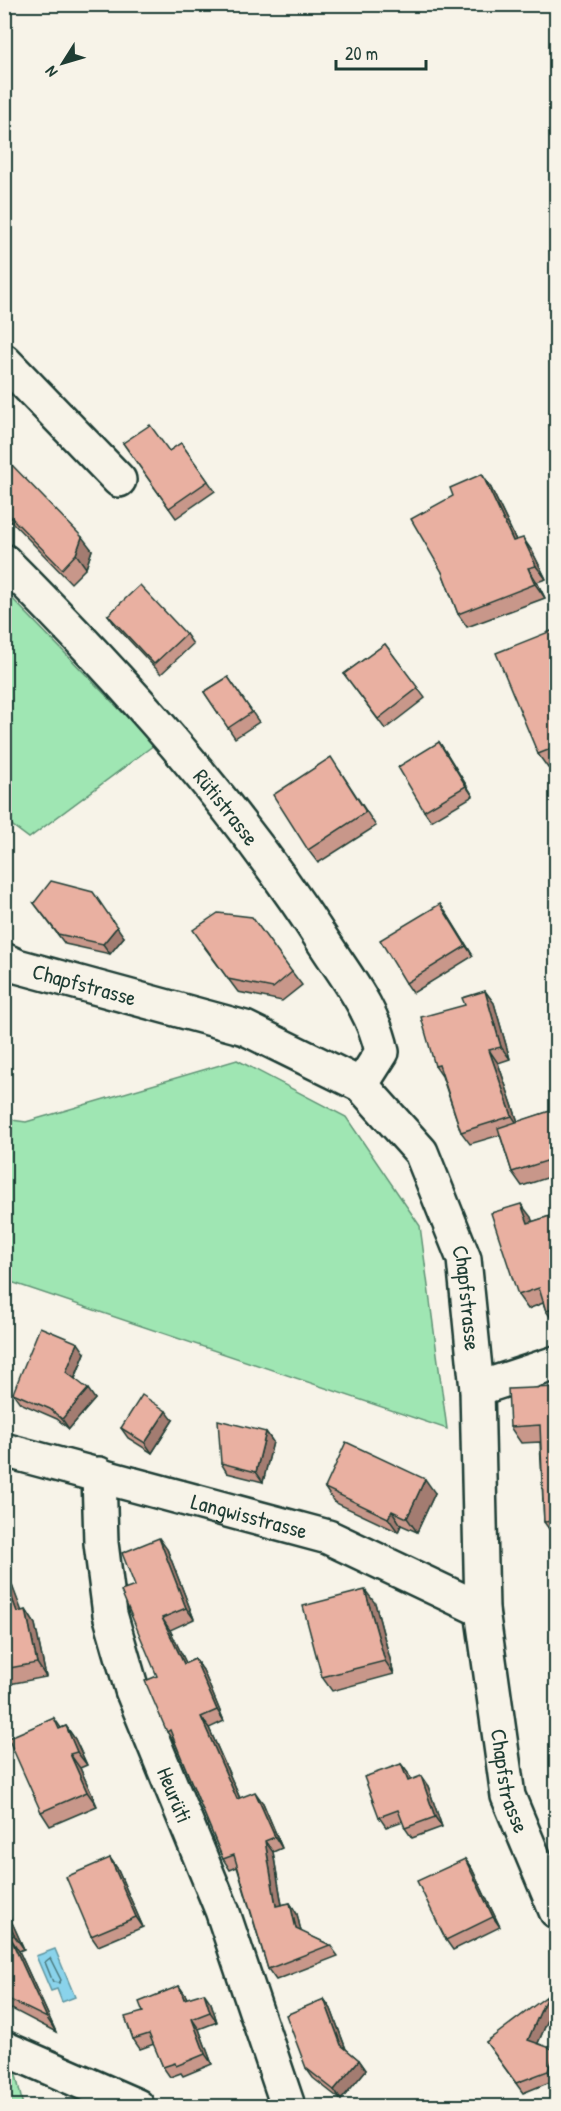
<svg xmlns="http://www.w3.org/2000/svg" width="561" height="2111" viewBox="0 0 561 2111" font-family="'Patrick Hand',sans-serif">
  <rect width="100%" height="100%" fill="#f7f3e8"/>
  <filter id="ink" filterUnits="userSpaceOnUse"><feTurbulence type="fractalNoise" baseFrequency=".0167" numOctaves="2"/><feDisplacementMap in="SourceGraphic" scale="12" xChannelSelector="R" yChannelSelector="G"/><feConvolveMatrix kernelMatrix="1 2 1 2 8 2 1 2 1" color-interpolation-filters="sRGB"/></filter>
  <g filter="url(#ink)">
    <g fill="#9fe6b3" stroke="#5f9274" stroke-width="1.5">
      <polygon points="5,591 154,745 29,838 5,820"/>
      <polygon points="237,1060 346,1117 420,1226 447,1429 5,1280 5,1119 26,1122"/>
      <polygon points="4,2062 14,2066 23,2106 5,2106"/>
    </g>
    <polygon fill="#8ad3eb" stroke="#5f97a2" stroke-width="1.5" points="55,1949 75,1997 62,2002 57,1989 51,1991 36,1956"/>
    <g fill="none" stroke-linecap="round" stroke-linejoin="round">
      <polygon stroke="#4a797d" stroke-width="1.5" points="50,1958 61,1980 59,1983 53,1982 45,1962"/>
      <defs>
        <g id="minor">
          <polyline points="4,361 119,480"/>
          <path id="s1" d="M4,561C122,679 235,804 325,944C347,978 374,1011 382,1052L361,1085"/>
          <path id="s2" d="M4,960L17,966L245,1028L361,1085L421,1152L464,1259L477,1389L482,1610L508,1796L556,1911"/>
          <polyline points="477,1389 556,1363"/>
          <path id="s3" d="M4,1450L328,1537L482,1610"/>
          <path id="s4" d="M99,1474L101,1543L110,1614L132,1690L222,1910L288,2106"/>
          <polyline points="4,2048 137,2106"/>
        </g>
      </defs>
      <use href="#minor" stroke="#1f3d34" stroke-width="38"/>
      <use href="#minor" stroke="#f7f3e8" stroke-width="33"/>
    </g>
    <g fill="#c8978a" stroke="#1f3d34" stroke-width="1.5">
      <polygon points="123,443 169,451 181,443 215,491 176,518"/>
      <polygon points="4,467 92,550 86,568 71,583 4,514"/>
      <polygon points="491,488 516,540 532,551 546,579 537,582 545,598 467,627 458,614 442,572"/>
      <polygon points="108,615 186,634 193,644 161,674 115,625"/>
      <polygon points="556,629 556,764 548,768 538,754"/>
      <polygon points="385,644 425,698 385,729 344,674"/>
      <polygon points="228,677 259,722 235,738 204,692"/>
      <polygon points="439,742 473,796 431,821 424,811"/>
      <polygon points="340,771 376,826 318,863 308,850"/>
      <polygon points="34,903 124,937 110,954 65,944"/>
      <polygon points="447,914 473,956 413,993 406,983"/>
      <polygon points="202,944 292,972 302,985 282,1001 238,992"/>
      <polygon points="485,991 494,1003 510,1059 498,1063 518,1122 556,1109 556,1175 522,1186 512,1172 500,1135 470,1144 461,1132 442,1076 435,1066 465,1005"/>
      <polygon points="556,1214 556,1325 546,1311 543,1303 528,1309 518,1295 531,1217 532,1222"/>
      <polygon points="85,1353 75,1379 95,1399 69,1429 57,1419 20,1403 13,1393"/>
      <polygon points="556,1387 556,1558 555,1555 554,1536 544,1522 540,1442 521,1443 510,1427"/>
      <polygon points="173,1420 152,1453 128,1438 121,1428"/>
      <polygon points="266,1432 273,1442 263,1482 227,1473 221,1463"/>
      <polygon points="325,1488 435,1493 417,1532 401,1525 398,1532 334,1502"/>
      <polygon points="167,1549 194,1619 170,1630 186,1663 195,1659 203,1670 224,1721 209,1728 240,1798 263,1803 282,1848 273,1852 282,1905 290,1903 297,1914 301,1932 330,1945 338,1956 276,1980 268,1969 237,1867 230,1870 223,1859 175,1743 167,1732 157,1676"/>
      <polygon points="4,1564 21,1611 26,1610 35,1624 46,1677 4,1685"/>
      <polygon points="375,1603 394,1674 332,1691 322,1677"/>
      <polygon points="54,1718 61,1728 66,1726 75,1739 87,1765 80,1768 97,1806 50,1826 41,1812"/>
      <polygon points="401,1764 408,1773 410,1780 428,1786 442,1827 412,1838 405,1828 403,1821 386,1827 379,1817"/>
      <polygon points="110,1858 117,1868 143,1927 98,1946 91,1936"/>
      <polygon points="465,1859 472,1869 500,1927 453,1950 446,1940"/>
      <polygon points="4,1905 24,1949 19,1951 56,2032 12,2009 7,2012 4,2009"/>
      <polygon points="179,1986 187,1998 211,2003 217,2022 199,2029 212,2064 183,2076 181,2073 170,2077 163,2067 154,2044 140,2049 133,2039 143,2012"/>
      <polygon points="324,1999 331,2009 346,2049 359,2060 366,2070 341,2100 313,2078 306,2068"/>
      <polygon points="554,2006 538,2043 555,2080 523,2093 486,2042"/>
    </g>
    <g fill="#a37b71" stroke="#1f3d34" stroke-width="1.5">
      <polygon points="482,474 491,488 523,555 513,541"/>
      <polygon points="82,537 92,550 86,568 76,554"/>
      <polygon points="523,538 532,551 546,579 536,566"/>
      <polygon points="528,568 537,582 545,598 535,584"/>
      <polygon points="439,742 446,752 473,796 466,786"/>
      <polygon points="440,904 447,914 473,956 466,946"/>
      <polygon points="117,927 124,937 110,954 103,944"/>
      <polygon points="485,991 494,1003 510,1059 501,1047"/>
      <polygon points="489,1050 498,1063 520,1128 512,1116"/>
      <polygon points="521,1204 531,1217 537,1237 528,1223"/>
      <polygon points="78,1343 85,1353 73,1382 66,1372"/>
      <polygon points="88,1389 95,1399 69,1429 62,1419"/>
      <polygon points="166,1411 173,1420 152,1453 145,1443"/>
      <polygon points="266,1432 273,1442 263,1482 256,1472"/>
      <polygon points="425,1479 435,1493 417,1532 407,1518"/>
      <polygon points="392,1511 401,1525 398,1532 388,1518"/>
      <polygon points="159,1538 167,1549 194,1619 186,1608"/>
      <polygon points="4,1564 27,1625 17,1612 4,1577"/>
      <polygon points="365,1590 375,1603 394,1674 385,1661"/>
      <polygon points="26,1610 35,1624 46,1677 37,1663"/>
      <polygon points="162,1618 170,1630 192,1675 184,1664"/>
      <polygon points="195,1659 203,1670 224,1721 217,1710"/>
      <polygon points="201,1717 209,1728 245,1810 237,1799"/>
      <polygon points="66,1726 75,1739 87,1765 77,1752"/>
      <polygon points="70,1754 80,1768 97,1806 87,1792"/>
      <polygon points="401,1764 408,1773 415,1791 408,1781"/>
      <polygon points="421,1776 428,1786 442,1827 435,1817"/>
      <polygon points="255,1792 263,1803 282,1848 275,1837"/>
      <polygon points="265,1841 273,1852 284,1917 276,1906"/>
      <polygon points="110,1858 117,1868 143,1927 136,1917"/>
      <polygon points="465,1859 472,1869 500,1927 493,1917"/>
      <polygon points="290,1903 297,1914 303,1940 296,1929"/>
      <polygon points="4,1905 24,1949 14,1935 4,1913"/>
      <polygon points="10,1937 19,1951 56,2032 47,2018"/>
      <polygon points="179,1986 186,1996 191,2009 184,1999"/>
      <polygon points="204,1993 211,2003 217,2022 210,2012"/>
      <polygon points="547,1996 554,2006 535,2050 528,2040"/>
      <polygon points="324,1999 331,2009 348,2055 341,2045"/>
      <polygon points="192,2019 199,2029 212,2064 205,2054"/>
      <polygon points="556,2050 556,2077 555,2080 548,2071"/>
      <polygon points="359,2060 366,2070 341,2100 334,2090"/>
    </g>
    <g fill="#e9b0a1" stroke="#1f3d34" stroke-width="1.5">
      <polygon points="150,425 169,451 181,443 208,481 169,508 123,443"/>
      <polygon points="11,464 82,537 76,554 62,569 4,510 4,467"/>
      <polygon points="482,474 513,541 523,538 536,566 528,568 535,584 458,614 442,572 411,519 453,496 450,488"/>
      <polygon points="140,585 186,634 154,664 108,615"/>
      <polygon points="556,629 556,747 538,754 496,653"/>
      <polygon points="385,644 418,688 378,719 344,674"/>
      <polygon points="228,677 252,712 228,728 204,692"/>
      <polygon points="439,742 466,786 424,811 398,767"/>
      <polygon points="331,757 366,812 308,850 273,795"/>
      <polygon points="51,881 93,892 117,927 103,944 58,934 34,903"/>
      <polygon points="440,904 466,946 406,983 380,940"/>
      <polygon points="218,913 252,917 292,972 273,988 228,979 193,930"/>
      <polygon points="485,991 501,1047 489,1050 512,1116 461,1132 439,1065 435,1066 421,1017 465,1005 462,998"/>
      <polygon points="556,1109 556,1158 512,1172 498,1128"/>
      <polygon points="521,1204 528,1223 556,1214 556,1308 546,1311 539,1288 518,1295 491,1213"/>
      <polygon points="40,1327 78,1343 66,1372 88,1389 62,1419 50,1409 13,1393"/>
      <polygon points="556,1387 556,1555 555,1555 553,1521 544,1522 540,1425 510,1427 508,1389"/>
      <polygon points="142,1395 166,1411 145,1443 121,1428"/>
      <polygon points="218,1420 266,1432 256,1472 221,1463"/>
      <polygon points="346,1442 425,1479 407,1518 392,1511 388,1518 325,1488"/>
      <polygon points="159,1538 186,1608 162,1618 184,1664 195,1659 217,1710 201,1717 237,1799 255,1792 275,1837 265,1841 276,1906 290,1903 296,1929 330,1945 268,1969 234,1855 223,1859 170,1730 167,1732 145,1681 157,1676 121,1591 135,1586 122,1553"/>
      <polygon points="4,1577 17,1612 26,1610 37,1663 4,1669"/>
      <polygon points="365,1590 385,1661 322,1677 303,1606"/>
      <polygon points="54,1718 59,1729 66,1726 77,1752 70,1754 87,1792 41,1812 8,1738"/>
      <polygon points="401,1764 408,1781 421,1776 435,1817 405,1828 398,1810 379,1817 364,1777"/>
      <polygon points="110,1858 136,1917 91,1936 66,1877"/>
      <polygon points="465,1859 493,1917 446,1940 417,1881"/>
      <polygon points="4,1913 14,1935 10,1937 47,2018 4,1997"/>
      <polygon points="179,1986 184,1999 204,1993 210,2012 192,2019 205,2054 176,2066 175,2063 163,2067 149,2034 133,2039 125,2017 143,2012 139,2002"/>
      <polygon points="547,1996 528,2040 556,2050 548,2071 516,2083 486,2042"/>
      <polygon points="324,1999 341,2045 359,2060 334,2090 306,2068 286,2015"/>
    </g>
  </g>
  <g text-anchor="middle" stroke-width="5" stroke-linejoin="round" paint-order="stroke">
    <g font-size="22" fill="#1f3d34" stroke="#f7f3e8">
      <text dy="8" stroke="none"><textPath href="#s1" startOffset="332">Rütistrasse</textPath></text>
      <text dy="8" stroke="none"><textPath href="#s2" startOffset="84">Chapfstrasse</textPath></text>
      <text dy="8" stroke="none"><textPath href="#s2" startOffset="624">Chapfstrasse</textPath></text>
      <text dy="8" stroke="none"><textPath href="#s3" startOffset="254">Langwisstrasse</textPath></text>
      <text dy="8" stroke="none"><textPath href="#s2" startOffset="1110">Chapfstrasse</textPath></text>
      <text dy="8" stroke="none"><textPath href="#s4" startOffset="333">Heurüti</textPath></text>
    </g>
  </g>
  <rect width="561" height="2111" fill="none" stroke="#f7f3e8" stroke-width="24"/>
  <rect x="12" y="12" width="537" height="2087" fill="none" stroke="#1f3d34" stroke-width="2" filter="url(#ink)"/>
  <g transform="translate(63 63) rotate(233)" stroke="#f7f3e8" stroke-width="4.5" paint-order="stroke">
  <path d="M0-4.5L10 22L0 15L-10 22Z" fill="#1f3d34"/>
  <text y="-9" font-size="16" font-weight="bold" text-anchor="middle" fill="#1f3d34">N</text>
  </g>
  <path d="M336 60v9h90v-9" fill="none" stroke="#1f3d34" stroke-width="3"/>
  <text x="345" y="60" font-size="18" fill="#1f3d34" stroke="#f7f3e8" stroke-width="4.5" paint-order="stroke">20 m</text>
</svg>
